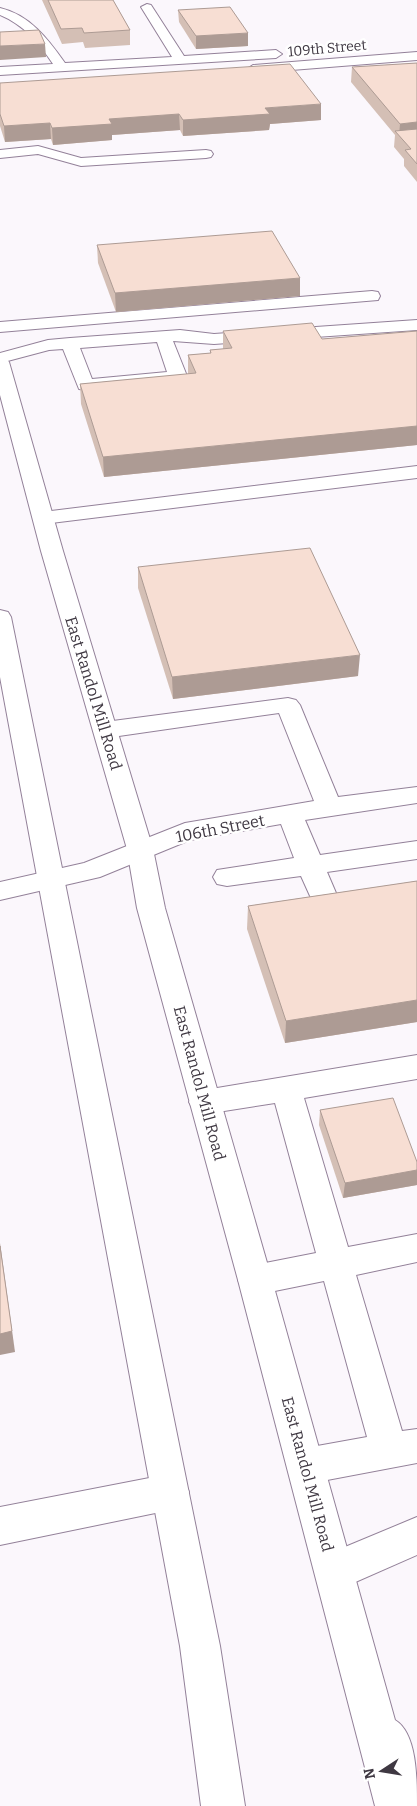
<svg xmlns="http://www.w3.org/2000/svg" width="417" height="1806" viewBox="0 0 417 1806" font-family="Bitter,serif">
  <rect width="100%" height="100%" fill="#fbf7fc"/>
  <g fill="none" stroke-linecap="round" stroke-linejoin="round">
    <defs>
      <g id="minor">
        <path d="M147,4L151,5L184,56L276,50L282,54L276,58L0,75V67L53,64C39,43 24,25 0,15V8C30,15 48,39 65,63L172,57L141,7Z"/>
        <polygon points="417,52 417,60 253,73 247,69 253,65"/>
        <polygon points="38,146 81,158 206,150 211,151 213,154 211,157 206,158 81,166 38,154 0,158 0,150"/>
        <polygon points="372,291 378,292 380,296 378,300 0,332 0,322"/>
        <path d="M417,320V330L214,344L173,341L187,376L184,380L178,381L85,390L79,389L63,349L49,350L0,363V353L48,340L70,338L180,330L214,334ZM157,342L167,372L92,379L80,348Z"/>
        <polygon points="417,466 417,478 43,524 36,522 33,518 36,514 43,512"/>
        <polygon points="288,698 296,700 300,705 338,797 417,787 417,803 305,820 320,855 417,841 417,859 327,872 339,900 335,907 325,910 315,907 301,876 227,886 217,884 213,877 217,870 294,858 281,824 190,840 100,877 0,900 0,882 84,863 185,823 314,801 279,713 105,738 96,735 93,730 96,725 105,722"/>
        <polygon points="417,1055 417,1079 304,1098 348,1247 417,1234 417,1262 356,1275 402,1431 417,1429 417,1463 306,1484 293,1479 287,1466 293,1453 306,1448 367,1437 324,1281 255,1295 243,1290 238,1280 243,1270 255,1265 316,1253 275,1103 205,1114 194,1111 189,1102 194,1093 205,1090"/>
        <polygon points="170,1474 183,1479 189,1492 183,1505 170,1510 0,1545 0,1507"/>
        <polygon points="417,1517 417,1555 335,1591 321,1585 315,1571 321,1557"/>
      </g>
      <g id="major">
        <path d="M0,357L6,358L9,362L63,551L153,849L165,908L272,1280L395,1720C417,1733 417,1778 417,1806H375L238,1280L137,908L127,849L41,551L0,395Z"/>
        <polygon points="0,610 8,612 11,617 220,1646 245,1806 201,1806 180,1646 0,677"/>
      </g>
    </defs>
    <use href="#minor" stroke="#938199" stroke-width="2"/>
    <use href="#major" stroke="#938199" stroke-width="2"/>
    <use href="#minor" fill="#fff" fill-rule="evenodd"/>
    <use href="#major" fill="#fff" fill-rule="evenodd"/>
  </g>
  <g fill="#d4bfb5">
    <polygon points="42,0 113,0 130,30 130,45 85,48 83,42 62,44"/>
    <polygon points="178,10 248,46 196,49 179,22"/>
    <polygon points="417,63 417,182 404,166 404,159 394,147 395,135 351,82 352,67"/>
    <polygon points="0,83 321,120 270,124 269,130 183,136 180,130 112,135 112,140 53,145 51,139 5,142 0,126"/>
    <polygon points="97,245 300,278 300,296 116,312 98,263"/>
    <polygon points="223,331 322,339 417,331 417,445 104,477 81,404 80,384 188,374 188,355 210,353 210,350 223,349"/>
    <polygon points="138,567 358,676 173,699 138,588"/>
    <polygon points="417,881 417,1022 285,1043 247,929 248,906"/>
    <polygon points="320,1110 417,1162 417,1185 343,1198 319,1125"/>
  </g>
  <g fill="#ad9b94">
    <polygon points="248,33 248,46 196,49 196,36"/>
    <polygon points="45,44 46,57 0,60 0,46"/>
    <polygon points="321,104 321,120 270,124 269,130 183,136 183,120 265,108"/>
    <polygon points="179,114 180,130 112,135 112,140 53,145 52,128 109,119"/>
    <polygon points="417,122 417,139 399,135 400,124"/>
    <polygon points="50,123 51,139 5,142 4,126"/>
    <polygon points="300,278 300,296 116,312 115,293"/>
    <polygon points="417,426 417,445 104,477 103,457"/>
    <polygon points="360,655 358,676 173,699 172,677"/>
    <polygon points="417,1000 417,1022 285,1043 286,1021"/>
    <polygon points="417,1170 417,1185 343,1198 345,1183"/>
    <polygon points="0,1243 15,1352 0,1355"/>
  </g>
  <g fill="#f7ded3" stroke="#ad9b94">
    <polygon points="48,0 113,0 130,30 84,33 82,28 61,29"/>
    <polygon points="230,7 248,33 196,36 178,10"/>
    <polygon points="39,30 45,44 0,46 0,32"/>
    <polygon points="417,63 417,122 400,124 352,67"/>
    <polygon points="290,64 321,104 265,108 270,114 183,120 179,114 109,119 112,124 52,128 50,123 4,126 0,114 0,83"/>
    <polygon points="417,129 417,164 405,150 411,149 395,131"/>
    <polygon points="272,231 300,278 115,293 97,245"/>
    <polygon points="312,323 322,339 417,331 417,426 103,457 80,384 196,373 188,355 211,353 210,350 232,348 223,331"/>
    <polygon points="310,548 360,655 172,677 138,567"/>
    <polygon points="417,881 417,1000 286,1021 248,906"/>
    <polygon points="393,1098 417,1162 417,1170 345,1183 320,1110"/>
    <polygon points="0,1246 12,1331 0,1334"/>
  </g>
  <g text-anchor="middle" stroke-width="5" stroke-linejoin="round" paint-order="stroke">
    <g font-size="14" fill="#3f3842" stroke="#fff">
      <text transform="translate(327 48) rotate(-5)" y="5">109th Street</text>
    </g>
    <g font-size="16" fill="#3f3842" stroke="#fff">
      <text transform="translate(94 693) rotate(73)" y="6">East Randol Mill Road</text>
      <text transform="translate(220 828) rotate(-11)" y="6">106th Street</text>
      <text transform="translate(200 1083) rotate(75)" y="6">East Randol Mill Road</text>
      <text transform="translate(308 1474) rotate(75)" y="6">East Randol Mill Road</text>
    </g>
  </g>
  <g transform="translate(382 1771) rotate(258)" stroke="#ffffff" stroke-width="4" paint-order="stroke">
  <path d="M0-4L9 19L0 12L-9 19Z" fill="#3f3842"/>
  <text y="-8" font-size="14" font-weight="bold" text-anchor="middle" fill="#3f3842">N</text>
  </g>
</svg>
